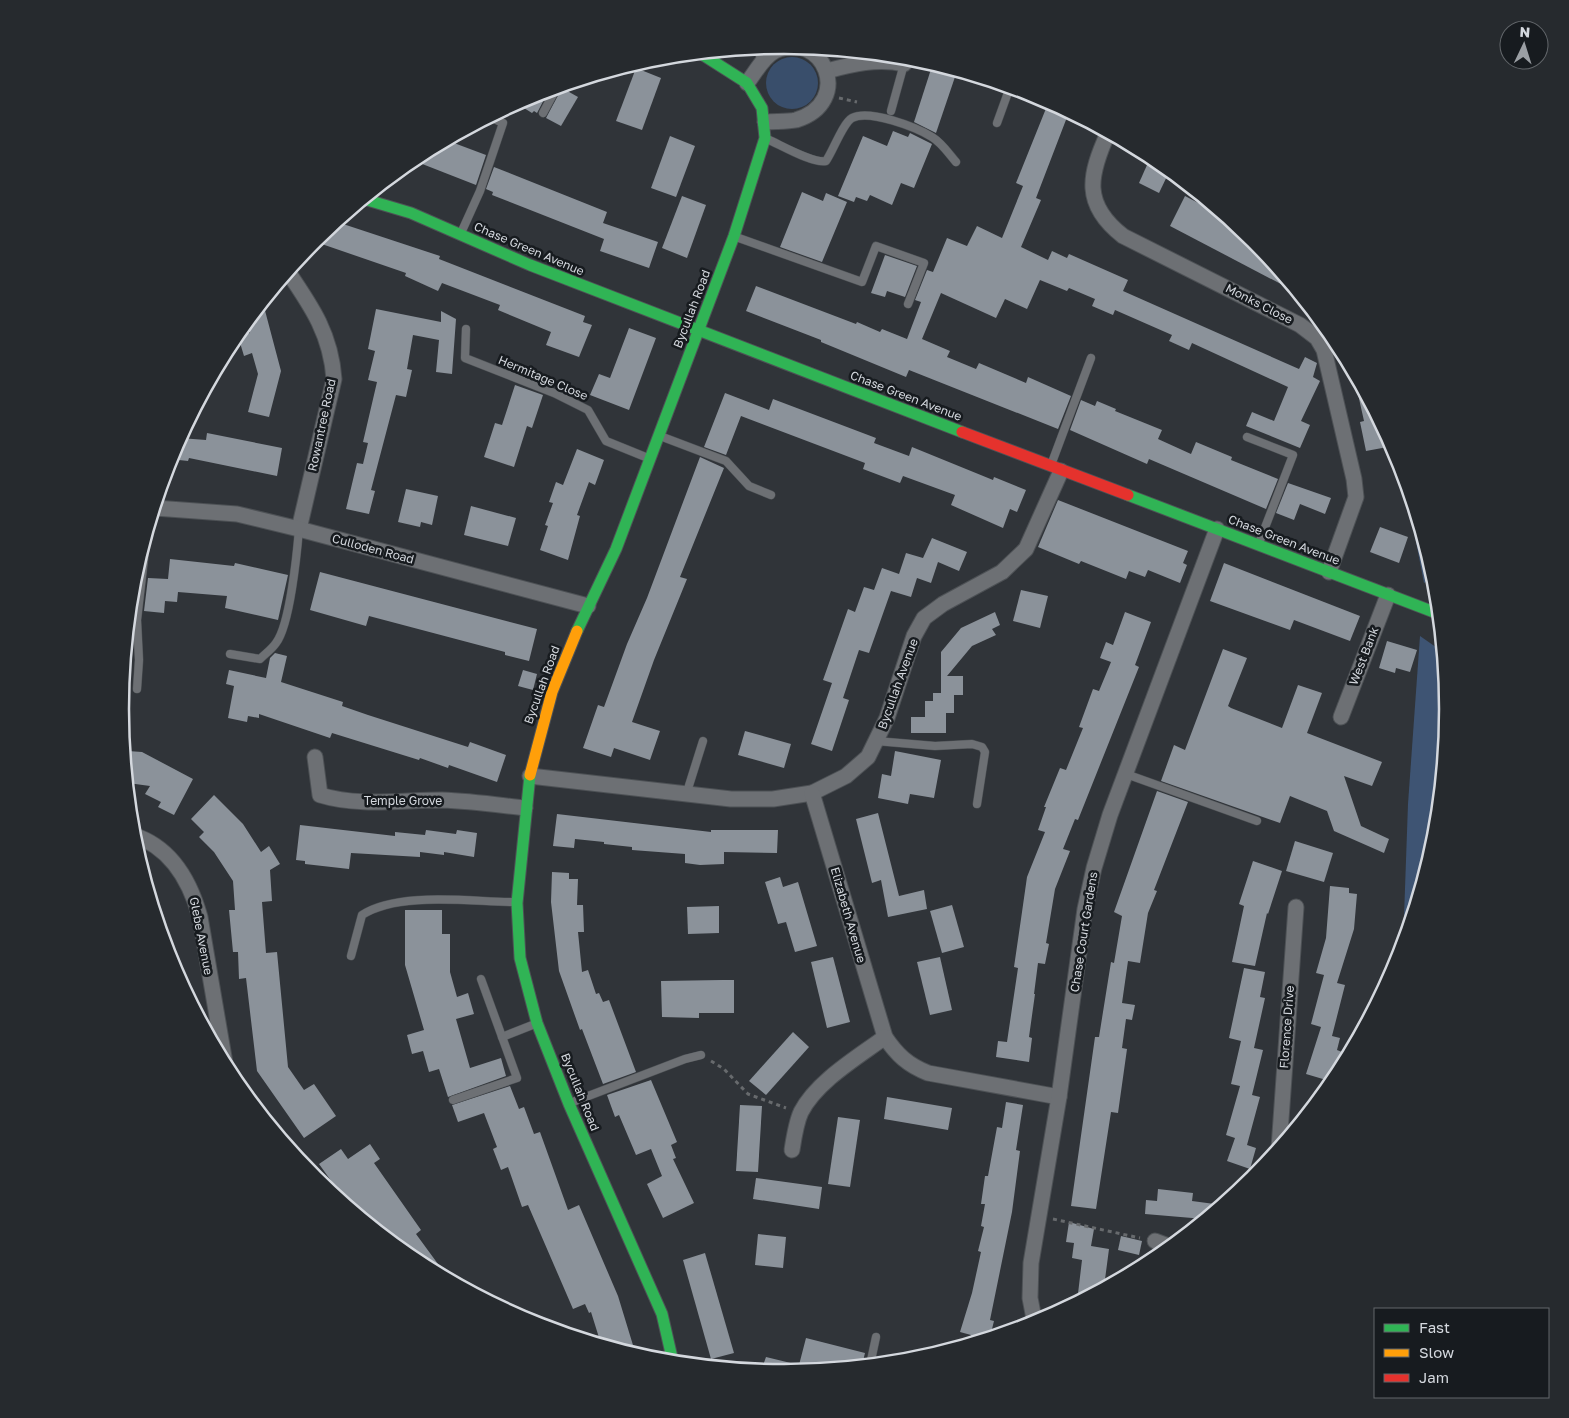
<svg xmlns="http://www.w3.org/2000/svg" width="1569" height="1418" viewBox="0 0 1569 1418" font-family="'Golos Text',sans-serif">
  <rect width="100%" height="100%" fill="#303439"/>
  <circle fill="#394e6b" cx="792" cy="83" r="26"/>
  <g fill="#3e5473">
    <polygon points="1401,464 1435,577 1424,583"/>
    <polygon points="1420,636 1443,652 1448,709 1436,839 1403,945 1408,804"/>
  </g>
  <g fill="#8b929a">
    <polygon points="933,63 957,71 936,133 914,122"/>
    <polygon points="636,68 661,78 642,130 616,121"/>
    <polygon points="562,88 578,97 561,126 546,118"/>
    <polygon points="549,90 537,113 534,111 532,113 516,103 531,95"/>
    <polygon points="1049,101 1069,112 1036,198 1041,200 1021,247 1048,260 1052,251 1067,258 1069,254 1128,280 1123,291 1299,369 1305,357 1317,363 1313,377 1320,381 1301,421 1310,425 1300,448 1246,426 1252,412 1274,421 1288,387 1192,343 1189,350 1169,341 1172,335 1115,310 1113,315 1092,306 1095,299 1069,288 1067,291 1040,280 1027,309 1005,299 996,318 941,293 922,339 950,351 947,357 976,369 979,363 1026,383 1028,377 1071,396 1058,429 909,370 906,377 821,342 821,340 746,311 756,286 856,324 857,322 880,332 882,329 907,339 921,302 915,300 927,270 933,272 947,238 967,246 977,226 1002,238 1023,186 1016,183"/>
    <polygon points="893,131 908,137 910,133 932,144 914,188 901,183 892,205 870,195 867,201 856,197 854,202 838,196 863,136 887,146"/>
    <polygon points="670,136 695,146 676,197 651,188"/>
    <polygon points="446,140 486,155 476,185 412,160"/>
    <polygon points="1151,156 1170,170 1159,193 1139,183"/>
    <polygon points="494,167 607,212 603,223 658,242 649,268 600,251 604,239 492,195 493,192 486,189"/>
    <polygon points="802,192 823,201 826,193 847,202 822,262 780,247"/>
    <polygon points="682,196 706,205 687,258 662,248"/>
    <polygon points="1185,196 1227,218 1254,240 1298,293 1170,226"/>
    <polygon points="337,222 440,256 439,259 585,316 583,322 592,325 579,357 546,345 551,332 498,310 500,305 442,283 438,291 405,276 406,273 313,241"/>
    <polygon points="885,255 917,266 905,297 887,291 885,297 871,293"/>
    <polygon points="263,303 281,371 269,417 248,412 258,374 252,353 244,356 238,336 250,333 247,323"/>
    <polygon points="376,309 441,322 441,311 456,319 452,374 436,372 439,340 413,335 407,369 412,370 406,397 396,395 371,490 375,491 369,514 346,509 357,463 363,464 368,443 363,442 377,382 368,380 375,351 368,349"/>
    <polygon points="629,328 656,338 629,410 590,395 599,374 610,378"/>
    <polygon points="1360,384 1381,423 1393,446 1366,451 1360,422 1364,421 1356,385"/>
    <polygon points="515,385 543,395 532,428 527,426 514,467 484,457 495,423 502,425"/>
    <polygon points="725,393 769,410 773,399 876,438 874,443 909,456 912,447 993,480 994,477 1026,490 1017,512 1010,509 1003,528 951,505 955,495 903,476 900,483 863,469 865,463 741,416 726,455 704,447"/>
    <polygon points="1081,400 1095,406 1097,401 1116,409 1115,411 1162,430 1158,439 1191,454 1196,442 1232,457 1231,460 1278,479 1266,509 1149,459 1147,464 1070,430"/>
    <polygon points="207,433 282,448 277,476 189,458 188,461 170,459 180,438 206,440"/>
    <polygon points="577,449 604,460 595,485 589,482 577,515 580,516 568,560 540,550 548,526 545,525 553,503 549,502 556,482 563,485"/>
    <polygon points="700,457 724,468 680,577 687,579 654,660 632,722 660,731 650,760 614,748 611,757 583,748 598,705 604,707 627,644 647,598"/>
    <polygon points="1288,483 1331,498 1325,514 1300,504 1294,520 1276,513"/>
    <polygon points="406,489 438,496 432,525 421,522 420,527 398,522"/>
    <polygon points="1058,500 1188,551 1183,563 1187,565 1180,583 1148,570 1145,577 1129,571 1126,579 1081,561 1079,564 1038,547"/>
    <polygon points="471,506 516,518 508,546 464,535"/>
    <polygon points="1380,527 1408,537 1399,563 1370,552"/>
    <polygon points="932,538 967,552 959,571 938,562 931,583 917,578 911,597 891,591 869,653 859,650 843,698 849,700 832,751 811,744 832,683 823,680 848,609 855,612 864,587 874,590 882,568 899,574 906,553 923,558"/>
    <polygon points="170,559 234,566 235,563 288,575 278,620 225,608 227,596 178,592 177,602 165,601 164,613 144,611 148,578 168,579"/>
    <polygon points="1224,563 1360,616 1350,641 1294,620 1290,630 1210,601"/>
    <polygon points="320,572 537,629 529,661 505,655 505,652 369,616 366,626 310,610"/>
    <polygon points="1021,590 1048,596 1040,628 1013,621"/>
    <polygon points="995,612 1000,625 992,629 996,635 972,646 947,676 963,676 963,695 954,695 954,713 946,713 946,733 911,733 911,717 925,717 925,701 933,701 933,693 941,693 941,652 961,628"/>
    <polygon points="1125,612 1151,622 1135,665 1139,667 1078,820 1075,819 1063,849 1070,851 1055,889 1046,943 1049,944 1045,964 1038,963 1034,994 1035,994 1029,1037 1032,1038 1029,1062 996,1057 998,1041 1007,1042 1018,968 1014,967 1021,919 1027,877 1045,832 1038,830 1046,807 1044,807 1060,768 1066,770 1083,728 1079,727 1093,689 1099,691 1111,662 1100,658 1106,642 1113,645"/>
    <polygon points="1387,641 1417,650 1410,672 1396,668 1395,673 1379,668"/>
    <polygon points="1223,649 1247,658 1228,706 1231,708 1282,728 1298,685 1322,693 1307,733 1382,762 1372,786 1344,776 1361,826 1389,839 1384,853 1334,831 1327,811 1290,796 1280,823 1161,781 1174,745 1185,750"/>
    <polygon points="275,653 287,656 281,682 343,702 342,706 368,715 468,747 470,742 506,755 497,782 449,765 448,768 420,758 419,760 332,733 330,738 259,714 259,718 248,716 247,722 228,718 234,686 226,684 229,670 266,678 270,658"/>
    <polygon points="523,670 537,674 533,690 518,686"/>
    <polygon points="745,731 791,744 784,768 738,755"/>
    <polygon points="128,751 142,752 193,779 174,815 158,807 161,802 145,794 150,786 128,783 125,758 128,758"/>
    <polygon points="895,751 941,760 934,798 910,794 908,804 878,798 882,774 891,776"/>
    <polygon points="1157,791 1188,802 1154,890 1157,891 1148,913 1140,963 1128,961 1122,1003 1135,1005 1132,1020 1126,1019 1122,1048 1127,1049 1118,1113 1111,1112 1096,1209 1071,1206 1095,1037 1099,1037 1111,962 1114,963 1122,916 1114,912"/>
    <polygon points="214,795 243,824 261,852 269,846 280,864 270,870 272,901 262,902 266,953 277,952 288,1067 304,1090 314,1084 336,1116 304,1138 257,1071 246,978 239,979 238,952 233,952 229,910 235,910 233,881 214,852 199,837 204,832 191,819"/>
    <polygon points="878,813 899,896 924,890 927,909 888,917 881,880 872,883 856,819"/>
    <polygon points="557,814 711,832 711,830 778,830 777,853 724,852 724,864 700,865 685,863 685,854 632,850 632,847 604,844 604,842 575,839 574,848 553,846"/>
    <polygon points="300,825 395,836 395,832 425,835 426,830 456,834 457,830 477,833 474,857 444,852 444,855 420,852 420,857 351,853 349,869 305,864 305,861 296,860"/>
    <polygon points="1295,841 1333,853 1324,882 1286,871"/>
    <polygon points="1253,861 1282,871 1268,914 1267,913 1255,966 1232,962 1244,906 1239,904"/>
    <polygon points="552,872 569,873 569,879 578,879 577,905 583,905 584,932 578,932 582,972 588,970 596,994 599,993 603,1002 609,1000 636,1072 603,1084 582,1029 580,1030 559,971 551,902"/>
    <polygon points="780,877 783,887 798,882 817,946 795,952 786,922 778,924 765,882"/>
    <polygon points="1330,886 1349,888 1349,893 1357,894 1354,929 1337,983 1345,985 1332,1036 1340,1038 1337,1050 1342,1052 1336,1069 1341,1070 1333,1082 1306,1074 1321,1027 1311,1024 1324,975 1316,973 1326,938"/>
    <polygon points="952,905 964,947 942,953 930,911"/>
    <polygon points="719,906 719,933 688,934 687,907"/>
    <polygon points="405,910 442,910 442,934 450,934 450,972 457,997 468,993 474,1014 456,1019 470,1068 501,1058 506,1076 448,1097 439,1069 429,1072 423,1051 412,1054 407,1035 424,1030 405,965"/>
    <polygon points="833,957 850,1022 827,1028 811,962"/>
    <polygon points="940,957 952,1010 930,1015 917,962"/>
    <polygon points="1244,968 1265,972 1260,997 1265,998 1254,1048 1263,1050 1252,1095 1260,1097 1247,1145 1256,1148 1250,1169 1227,1161 1235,1138 1226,1135 1240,1086 1231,1084 1241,1041 1229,1038"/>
    <polygon points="722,980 734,980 734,1013 699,1013 699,1018 662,1017 661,981"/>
    <polygon points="793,1032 809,1047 766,1095 749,1081"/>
    <polygon points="651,1080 677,1142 671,1145 676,1158 673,1159 694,1203 663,1218 647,1184 662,1176 651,1149 636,1155 619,1115 615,1117 607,1095"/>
    <polygon points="510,1086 519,1109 524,1107 534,1134 540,1132 568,1210 579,1205 618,1296 636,1355 601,1344 591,1312 589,1313 585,1304 573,1309 528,1205 522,1207 508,1167 501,1170 493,1149 497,1147 484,1113 458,1122 452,1105"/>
    <polygon points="887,1097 952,1108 948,1130 884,1119"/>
    <polygon points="1006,1102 1023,1105 1016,1150 1020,1151 1012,1212 990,1320 994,1321 990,1337 969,1344 971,1335 960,1332 972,1293 981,1252 978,1251 984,1227 981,1226 985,1204 981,1204 985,1176 988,1176 997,1127 1002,1128"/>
    <polygon points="740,1105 762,1106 758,1172 736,1171"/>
    <polygon points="838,1117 860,1120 850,1187 828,1184"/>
    <polygon points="370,1144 380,1159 374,1163 421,1230 416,1234 449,1279 415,1261 350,1207 319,1164 341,1149 348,1159"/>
    <polygon points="756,1178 822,1187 819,1209 753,1199"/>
    <polygon points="1158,1189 1193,1193 1192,1201 1222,1205 1204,1219 1145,1214 1146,1200 1157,1201"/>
    <polygon points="1069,1222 1094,1229 1091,1246 1109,1249 1104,1287 1077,1302 1082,1260 1072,1258 1074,1243 1066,1242"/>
    <polygon points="758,1234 786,1237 783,1268 755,1265"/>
    <polygon points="1121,1236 1142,1241 1139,1255 1118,1250"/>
    <polygon points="705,1253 734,1353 711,1359 683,1260"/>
    <polygon points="806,1338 865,1353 862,1365 784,1373 761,1371 766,1357 799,1365"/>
  </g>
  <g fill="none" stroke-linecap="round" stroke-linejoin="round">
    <defs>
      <g id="lane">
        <polyline points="755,48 764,61"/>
        <polyline points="891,111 904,64 909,57"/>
        <polyline points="543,113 557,87"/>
        <polyline points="997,123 1010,87"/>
        <path d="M767,139C781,145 813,164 826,161C833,151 843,123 852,118C869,109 916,127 932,137C942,143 949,154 956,162"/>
        <polyline points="461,233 480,191 503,123 490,117"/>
        <polyline points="736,237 862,282 876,246 924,263 908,304"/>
        <polyline points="466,329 465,358 554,393 588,410 606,441 648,458"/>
        <polyline points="660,436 726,461 749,486 771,495"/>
        <polyline points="1247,437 1293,455 1259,543"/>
        <polyline points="1051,465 1091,358"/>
        <path d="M230,654L260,659C265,654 272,649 276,643C290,625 297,553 299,529"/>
        <polyline points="137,689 139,660 137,620 147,533"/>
        <polyline points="876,741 935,746 972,744 982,747 985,752 977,804"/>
        <polyline points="1126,774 1257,821"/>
        <polyline points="686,795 703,741"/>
        <path d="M351,956L362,915C398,891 472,902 515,902"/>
        <polyline points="502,1037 535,1024"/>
        <polyline points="453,1100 517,1078 481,979"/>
        <polyline points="570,1103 685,1059 701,1055"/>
        <polyline points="870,1365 876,1337"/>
      </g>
      <g id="street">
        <path d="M827,71C852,64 878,58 904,64"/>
        <path d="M747,83C755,73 763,57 775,51C823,28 855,102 796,120C787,122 775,121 765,122"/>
        <path d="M1108,133C1089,175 1082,204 1123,236L1300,325L1317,338L1324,350L1354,479L1356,497L1329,572"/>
        <path d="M288,272C312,307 331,335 334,379L299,529"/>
        <polyline points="155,508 237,514 299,529 588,606"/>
        <polyline points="1341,717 1388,595"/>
        <path d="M315,757L320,795C359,807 401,800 442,800C470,801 498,805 525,808"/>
        <polyline points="530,776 731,799 773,799 812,793 846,776 868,757 887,718 914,636 924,618 943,604 1002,572 1026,549 1061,471"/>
        <path d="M812,793L885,1037C897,1055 908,1065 928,1073L1059,1097"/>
        <path d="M133,835C171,847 190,881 200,917L225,1063"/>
        <polyline points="1279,1148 1296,907"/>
        <path d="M792,1150C794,1137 796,1123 801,1112C817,1081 858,1057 885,1037"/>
        <polyline points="1155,1241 1171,1247"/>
        <polyline points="1035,1324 1030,1298 1031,1263 1059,1097 1085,909 1094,868 1110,815 1217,529"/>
      </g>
      <g id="fast">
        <polyline points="364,199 411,213 530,265 962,432"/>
        <polyline points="1128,495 1439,614"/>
        <polyline points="577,631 616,549 734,236 765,138 762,108 747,83 700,53"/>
        <polyline points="530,775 517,903 520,958 537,1023 569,1104 662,1314 673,1362"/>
      </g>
      <polyline id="slow" points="530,775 552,692 577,631"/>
      <polyline id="jam" points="962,432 1128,495"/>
    </defs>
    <use href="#lane" stroke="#4d5155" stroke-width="9"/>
    <use href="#street" stroke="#4d5155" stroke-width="17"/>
    <use href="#fast" stroke="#4d5155" stroke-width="13"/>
    <use href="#slow" stroke="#4d5155" stroke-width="13"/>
    <use href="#jam" stroke="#4d5155" stroke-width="13"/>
    <g stroke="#676a6d" stroke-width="3" stroke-dasharray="4 4" stroke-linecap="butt">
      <polyline points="839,98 857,102"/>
      <polyline points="711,1061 724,1069 748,1094 786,1108"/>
      <polyline points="1053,1219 1140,1238"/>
    </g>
    <use href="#lane" stroke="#6d7074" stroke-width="8"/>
    <use href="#street" stroke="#6d7074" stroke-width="15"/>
    <use href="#fast" stroke="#30b455" stroke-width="11"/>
    <use href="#slow" stroke="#ff9f0a" stroke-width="11"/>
    <use href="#jam" stroke="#e5322d" stroke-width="11"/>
  </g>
  <g text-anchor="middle" stroke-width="5" stroke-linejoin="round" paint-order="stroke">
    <g font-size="12" fill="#d4d8de" stroke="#171b1f">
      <text transform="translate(529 249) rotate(23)" y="4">Chase Green Avenue</text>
      <text transform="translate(1259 304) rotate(27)" y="4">Monks Close</text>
      <text transform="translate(692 309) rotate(-69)" y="4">Bycullah Road</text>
      <text transform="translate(543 378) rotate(23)" y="4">Hermitage Close</text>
      <text transform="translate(906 396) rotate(21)" y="4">Chase Green Avenue</text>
      <text transform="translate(322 425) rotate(-78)" y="4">Rowantree Road</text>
      <text transform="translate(1284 540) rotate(21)" y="4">Chase Green Avenue</text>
      <text transform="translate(373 549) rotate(15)" y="4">Culloden Road</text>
      <text transform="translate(1364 656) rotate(-69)" y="4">West Bank</text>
      <text transform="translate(898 684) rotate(-70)" y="4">Bycullah Avenue</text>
      <text transform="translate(542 685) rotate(-70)" y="4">Bycullah Road</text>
      <text x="403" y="805">Temple Grove</text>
      <text transform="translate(848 915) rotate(74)" y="4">Elizabeth Avenue</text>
      <text transform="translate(1084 932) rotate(-81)" y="4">Chase Court Gardens</text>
      <text transform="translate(201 936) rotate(79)" y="4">Glebe Avenue</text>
      <text transform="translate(1287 1027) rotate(-86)" y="4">Florence Drive</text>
      <text transform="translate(580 1092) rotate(68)" y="4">Bycullah Road</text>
    </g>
  </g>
  <path d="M0 0H1569V1418H0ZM129 709a655 655 0 1 1 1310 0a655 655 0 1 1-1310 0Z" fill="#262a2e" fill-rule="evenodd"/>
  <path fill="none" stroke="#d4d8de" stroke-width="2.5" d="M129 709a655 655 0 1 1 1310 0a655 655 0 1 1-1310 0Z"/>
  <rect x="1374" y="1308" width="175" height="90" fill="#171b1f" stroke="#63676b"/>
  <rect x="1384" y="1324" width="25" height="8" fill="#30b455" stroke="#63676b"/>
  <text x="1419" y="1333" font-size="15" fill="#d4d8de">Fast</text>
  <rect x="1384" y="1349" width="25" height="8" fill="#ff9f0a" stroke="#63676b"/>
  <text x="1419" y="1358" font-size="15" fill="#d4d8de">Slow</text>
  <rect x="1384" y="1374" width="25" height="8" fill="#e5322d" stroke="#63676b"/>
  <text x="1419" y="1383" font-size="15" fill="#d4d8de">Jam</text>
  <g transform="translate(1524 45) rotate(4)"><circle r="24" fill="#171b1f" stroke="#63676b"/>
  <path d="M0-4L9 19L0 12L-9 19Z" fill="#9b9fa4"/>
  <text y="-8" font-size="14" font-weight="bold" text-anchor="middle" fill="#d4d8de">N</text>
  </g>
</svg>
